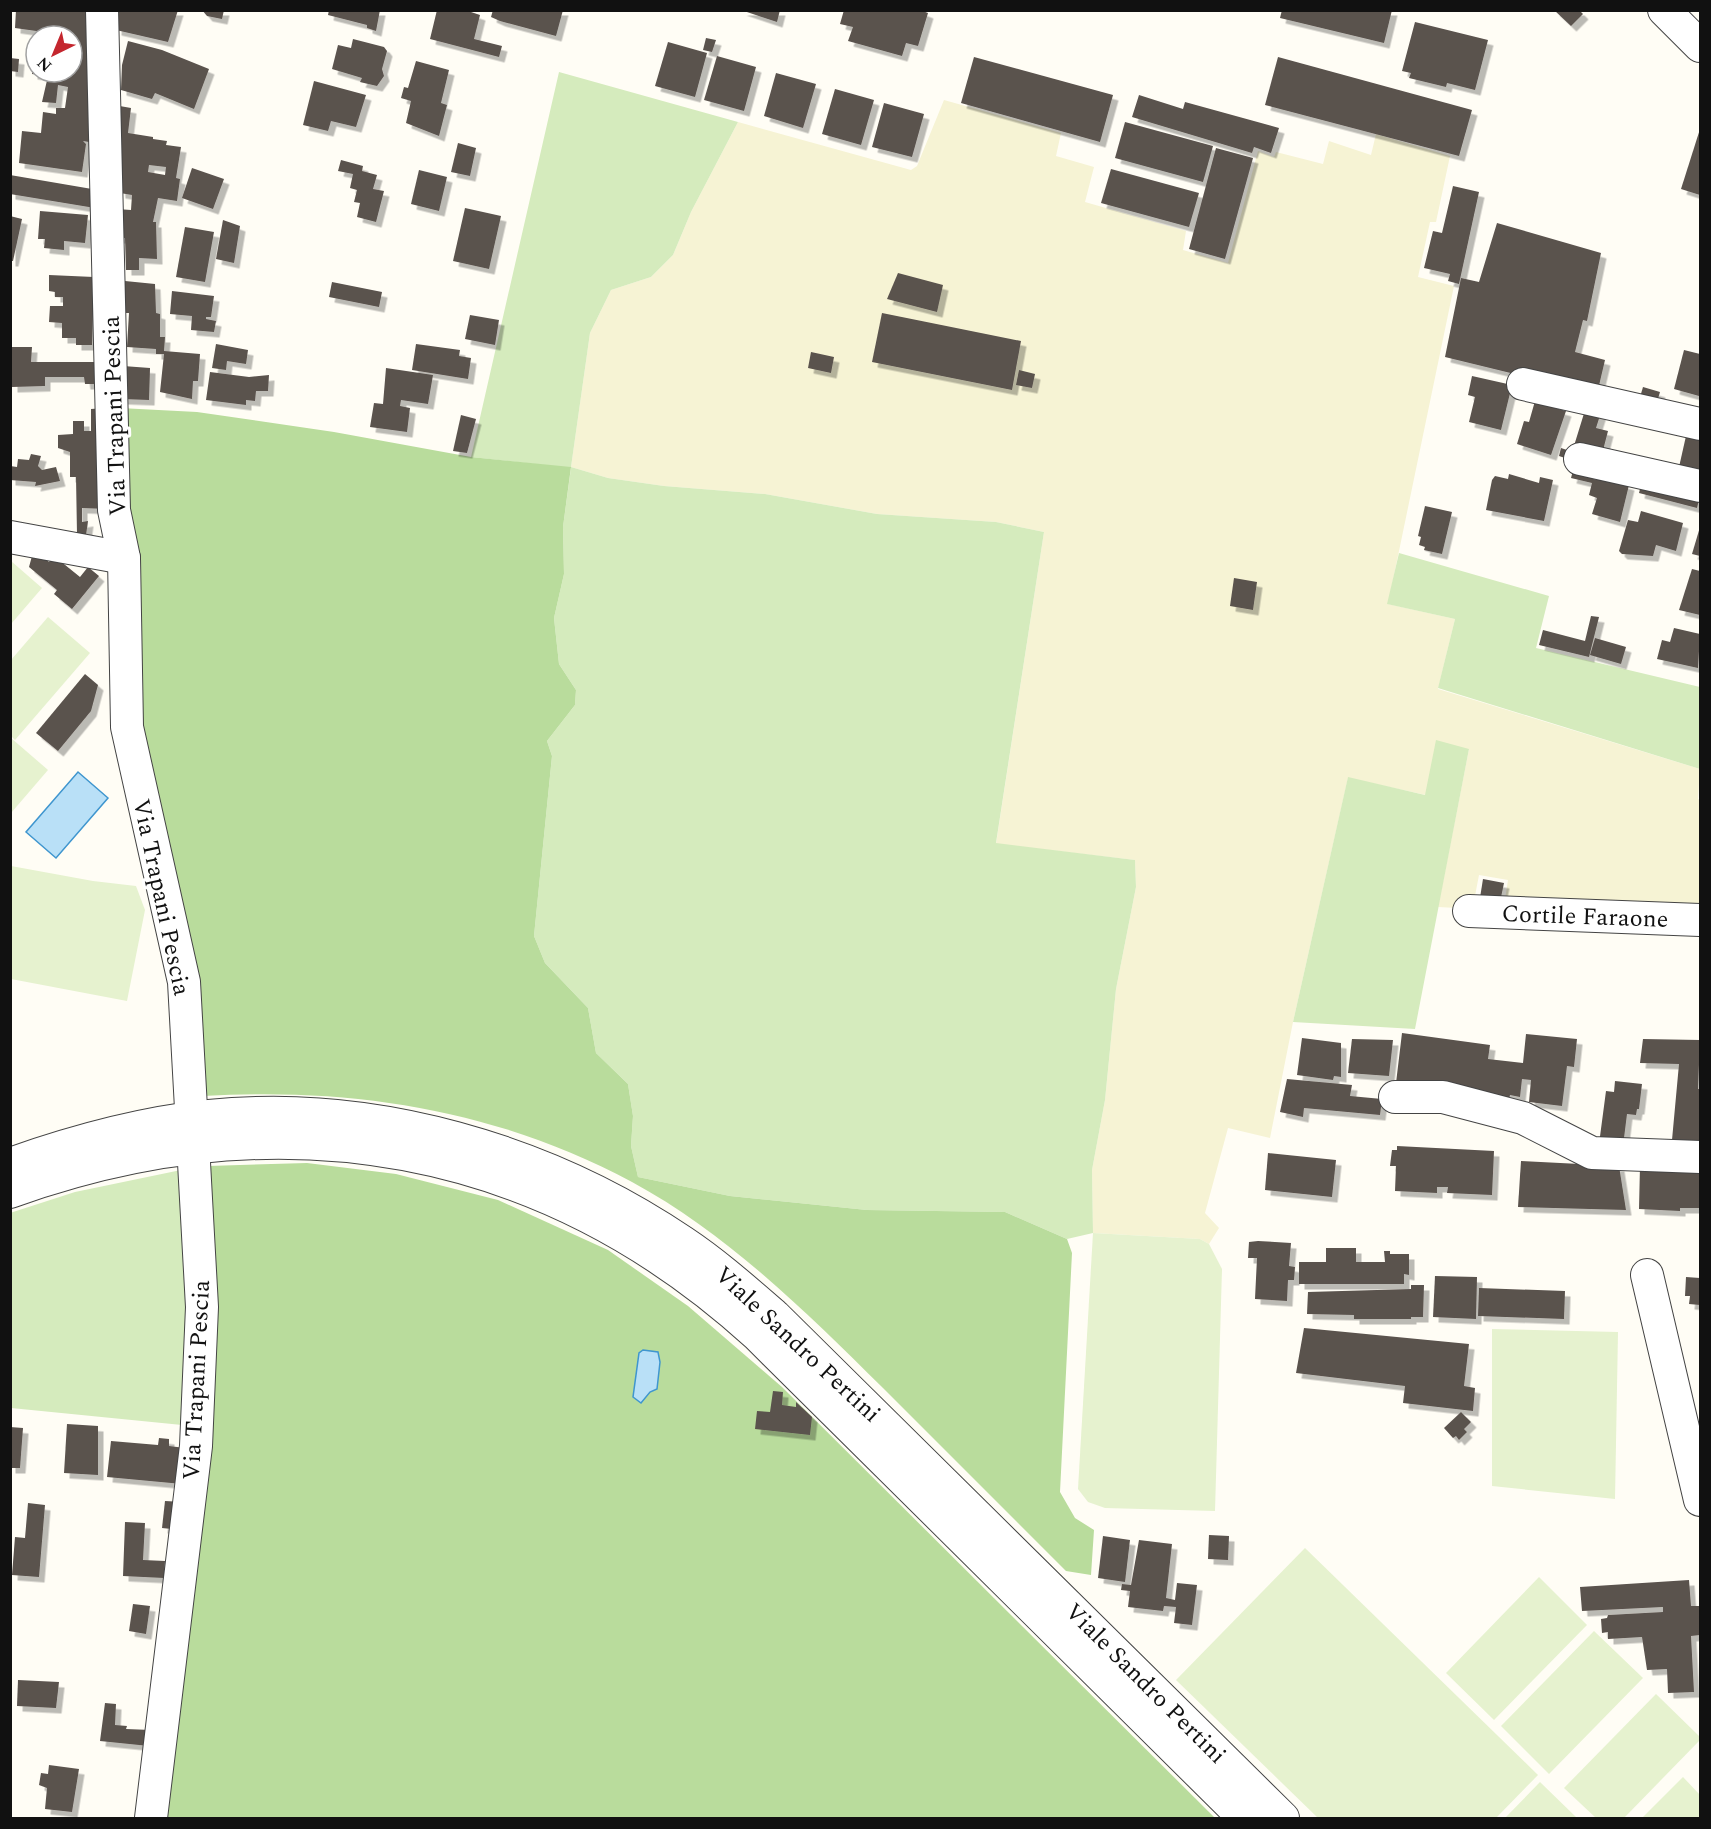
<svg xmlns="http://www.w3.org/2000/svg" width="1711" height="1829" viewBox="0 0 1711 1829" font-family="Spectral,serif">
  <defs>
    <filter id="shadow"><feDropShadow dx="5.5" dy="5.5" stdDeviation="0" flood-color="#0004"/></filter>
  </defs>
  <rect width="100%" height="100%" fill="#fffdf5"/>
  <polygon fill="#f6f3d4" points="944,100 1061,133 1056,156 1094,167 1085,202 1186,231 1183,250 1228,263 1258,151 1274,157 1276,152 1323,164 1329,141 1371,155 1376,134 1450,156 1436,222 1430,222 1418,277 1454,286 1388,604 1455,619 1438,689 1700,769 1698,799 1700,800 1700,913 1504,906 1508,880 1479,875 1474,901 1457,908 1438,907 1469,749 1426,795 1348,778 1293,1022 1270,1138 1228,1128 1205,1213 1219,1228 1209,1244 1200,1239 1093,1233 1092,1170 1105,1100 1116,989 1136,887 1135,860 996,844 1044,532 996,522 877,514 765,494 664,486 608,478 571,467 590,333 611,290 651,277 673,255 691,212 738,122 911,170 917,166"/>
  <g fill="#d5ebbd">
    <polygon points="559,72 738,122 691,212 673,255 651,277 611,290 590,333 571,467 608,478 664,486 765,494 877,514 996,522 1044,532 996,843 1135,860 1136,887 1116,989 1105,1100 1092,1170 1093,1233 1067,1239 1005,1212 867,1210 730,1196 638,1177 631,1146 633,1116 628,1084 596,1053 588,1008 545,963 534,936 552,756 547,741 575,705 576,690 559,664 554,618 564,574 563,527 571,468 471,457"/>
    <polygon points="1399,553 1549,596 1536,648 1700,687 1700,769 1438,688 1455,619 1387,604"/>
    <polygon points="1436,740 1469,749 1415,1029 1293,1022 1348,777 1425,795"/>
    <polygon points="181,1170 188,1284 182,1425 11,1408 10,1213 75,1192"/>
  </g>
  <g fill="#b9dc9c">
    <path d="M120,408L197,412L334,432L471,457L571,467L563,527L564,574L554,618L559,664L576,690L575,705L547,741L552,756L534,936L545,963L588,1008L596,1053L628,1084L633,1116L631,1146L638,1177L730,1196L867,1210L1005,1212L1067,1239L1072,1253L1060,1492L1075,1518L1094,1530L1091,1575L1066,1571C1005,1510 944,1449 883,1388C806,1312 728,1234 632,1182C498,1110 354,1087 203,1096L143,767L124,506Z"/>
    <polygon points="307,1163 396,1174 498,1200 608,1250 688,1306 782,1387 1215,1818 162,1818 208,1166"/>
  </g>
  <g fill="#e6f2cf">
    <polygon points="11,561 42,588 11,624"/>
    <polygon points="48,617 90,653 15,740 11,736 11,660"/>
    <polygon points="11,738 48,770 11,813"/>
    <polygon points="11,866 93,881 136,886 145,910 127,1001 11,979"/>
    <polygon points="1093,1233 1200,1239 1209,1244 1222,1269 1215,1511 1105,1508 1088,1502 1078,1489"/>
    <polygon points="1492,1329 1618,1332 1615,1499 1492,1486"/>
    <polygon points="1305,1548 1538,1775 1496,1818 1318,1818 1176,1680"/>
    <polygon points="1539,1577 1587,1625 1494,1720 1446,1673"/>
    <polygon points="1594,1631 1643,1678 1549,1774 1501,1726"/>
    <polygon points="1656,1694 1700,1737 1700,1740 1624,1818 1596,1818 1564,1788"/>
    <polygon points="1683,1777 1700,1795 1700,1818 1642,1818"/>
    <polygon points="1540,1782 1577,1818 1505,1818"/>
  </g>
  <g fill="#b9e0f7" stroke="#3f96cf" stroke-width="1.5">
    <polygon points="78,772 108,798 56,858 26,832"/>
    <polygon points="643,1350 658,1352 660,1362 657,1389 650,1392 641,1403 633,1397 639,1353"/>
  </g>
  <g fill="#5a524d" fill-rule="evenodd" filter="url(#shadow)">
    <polygon points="16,10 92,10 95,45 89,142 83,141 86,144 82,172 19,163 22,131 41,133 43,112 56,114 56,108 65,108 68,87 58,85 56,103 42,102 48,76 32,74 34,61 31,60 35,42 36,72 72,72 72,36 15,28"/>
    <polygon points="117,10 178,10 168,42 116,30"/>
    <polygon points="202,10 224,10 222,19 207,16"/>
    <polygon points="329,10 380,10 376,31 367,28 367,25 328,15"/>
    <polygon points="437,10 465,10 480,15 474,39 502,46 499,57 430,39"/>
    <polygon points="493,10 563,10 556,36 500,21 491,17"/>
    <polygon points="741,10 780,10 777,22"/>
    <polygon points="844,10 920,10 928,13 918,46 906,43 902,56 848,41 853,27 840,24"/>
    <polygon points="1282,10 1392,10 1384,43 1280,18"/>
    <polygon points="1554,10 1579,10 1583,14 1571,26"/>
    <polygon points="1415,22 1488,40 1475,90 1447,83 1446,87 1409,78 1411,73 1402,71"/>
    <polygon points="706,38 716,40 712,52 703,50"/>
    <polygon points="353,39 384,47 387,51 382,69 384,76 377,86 360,82 362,78 332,69 338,45 351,48"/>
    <polygon points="128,41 162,50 209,69 194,109 155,93 152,99 121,90 122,65"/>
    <polygon points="668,42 707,53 695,97 655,86"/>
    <polygon points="717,56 756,67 744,111 704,100"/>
    <polygon points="974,57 1113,95 1100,142 961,103"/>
    <polygon points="1278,57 1472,110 1459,156 1265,105"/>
    <polygon points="10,58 19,59 18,72 10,71"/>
    <polygon points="416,61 449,70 441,103 447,105 439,136 406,123 411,101 401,98 404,87 408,88"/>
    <polygon points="776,73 816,84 803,128 764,116"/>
    <polygon points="314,81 366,95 356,127 331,121 328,131 303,125"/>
    <polygon points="835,89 874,100 861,145 822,134"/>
    <polygon points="1139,95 1183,109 1185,102 1279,128 1271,153 1254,147 1252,153 1132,117"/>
    <polygon points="884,103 924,114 912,157 872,147"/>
    <path d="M114,105L131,108L128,133L153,137V139L167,141L166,145L181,147L176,178L180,179L177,201L158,198L153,222H156L157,259L139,258V270H126L125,238H116L117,209L131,210L132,195L120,193ZM149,165L166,167L165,175L148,172Z"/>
    <polygon points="1125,122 1213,146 1203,182 1115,158"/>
    <polygon points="1700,129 1700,195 1681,189"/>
    <polygon points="458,143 476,148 470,176 451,172"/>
    <polygon points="1216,148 1253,158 1225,259 1189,249"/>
    <polygon points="341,160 363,166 362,171 377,175 373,189 384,191 376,222 357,217 360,203 354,202 357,190 350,188 353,174 338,171"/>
    <polygon points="192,168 224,179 213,209 182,198"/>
    <polygon points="1111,169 1199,193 1189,227 1101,203"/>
    <polygon points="419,170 447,177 439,211 411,204"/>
    <polygon points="10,175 92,189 101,209 10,194"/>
    <polygon points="1453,186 1479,192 1459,284 1448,281 1450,274 1424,268 1433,231 1442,233"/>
    <polygon points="465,208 501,216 489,269 453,261"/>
    <polygon points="40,211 88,215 85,243 64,241 64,250 44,248 45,239 38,239"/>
    <polygon points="10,216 22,219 13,261 10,261"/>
    <polygon points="223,220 240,226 234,263 216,259"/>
    <polygon points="1497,223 1601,253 1587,321 1583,320 1575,352 1605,360 1597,394 1445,357 1461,278 1479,282"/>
    <polygon points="185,227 214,232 205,282 176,277"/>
    <polygon points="898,273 943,285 937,312 887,299"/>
    <polygon points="49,275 94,277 92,345 76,345 76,338 62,338 62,323 49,322 50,306 63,306 63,297 55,297 55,292 49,291"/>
    <polygon points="125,281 155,284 156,313 160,314 160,337 165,337 164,351 200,354 198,381 193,381 192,399 160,392 164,354 156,354 156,349 127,347 129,313 125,313"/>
    <polygon points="332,282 382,292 379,307 329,297"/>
    <polygon points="172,291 214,296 211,317 206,317 206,319 216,321 214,332 191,330 192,316 170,314"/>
    <polygon points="882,313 1021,341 1012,390 872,362"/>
    <polygon points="470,315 499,320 495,345 465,339"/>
    <polygon points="216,344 248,350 246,364 227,361 226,370 212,368"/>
    <polygon points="416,344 460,350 459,356 471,358 468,379 412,370"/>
    <polygon points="12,347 32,347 31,362 106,362 96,384 85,384 84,377 45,377 45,386 12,387"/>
    <polygon points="1684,350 1700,354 1699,396 1674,389"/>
    <polygon points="811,352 834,357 831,373 808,368"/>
    <polygon points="123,366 150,368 149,400 122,399"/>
    <polygon points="386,368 433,375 428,404 401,400 400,406 410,408 407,432 370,427 374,403 383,404"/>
    <polygon points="1019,370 1035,374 1032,388 1016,385"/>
    <polygon points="210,372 249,377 269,375 268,391 256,391 255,401 246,400 246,405 206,400"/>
    <polygon points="1472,376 1512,385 1501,430 1469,422 1475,397 1468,395"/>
    <polygon points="1643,387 1660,392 1655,409 1638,404"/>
    <polygon points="1537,394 1548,406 1566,411 1551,455 1517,444 1524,421 1529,422"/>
    <polygon points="1603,406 1596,428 1608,431 1601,458 1573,449 1586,407"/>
    <polygon points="106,408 108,509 82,508 82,522 88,521 86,535 77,534 76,477 70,477 70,452 58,448 58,435 73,434 73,421 84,421 84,431 91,431 91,409"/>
    <polygon points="461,415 476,419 467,453 453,451"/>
    <polygon points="1686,436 1700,440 1700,482 1677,476"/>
    <polygon points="1561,448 1570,451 1568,459 1559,456"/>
    <polygon points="31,454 41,456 38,466 42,470 56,467 60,481 35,486 36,482 10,480 10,466 17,467 18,459 29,460"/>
    <polygon points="1575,463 1596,469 1593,479 1600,480 1601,477 1629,485 1620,522 1592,514 1597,498 1589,495 1592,483 1571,478"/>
    <polygon points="1509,474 1539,483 1540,477 1553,480 1544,521 1486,510 1492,480 1495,476 1508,479"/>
    <polygon points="1643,476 1700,495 1697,508 1639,493"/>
    <polygon points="1425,506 1452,512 1442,554 1424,550 1425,547 1419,545 1421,537 1418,536"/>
    <polygon points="1641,511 1683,523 1676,551 1656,545 1653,556 1622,554 1619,551 1628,520 1638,522"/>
    <polygon points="1700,527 1700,556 1692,554"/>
    <polygon points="32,556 43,557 49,562 54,556 80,577 88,567 99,576 72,609 54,594 57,590 29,567"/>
    <polygon points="1692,569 1700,571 1700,615 1679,610"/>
    <polygon points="1234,578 1257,582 1253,610 1230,606"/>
    <polygon points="1591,616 1599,617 1589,657 1539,645 1543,630 1585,641"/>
    <polygon points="1674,628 1700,634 1698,668 1657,659 1662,640 1670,642"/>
    <polygon points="1595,638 1626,647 1621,664 1590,655"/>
    <polygon points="85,674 98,685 91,711 58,751 36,733"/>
    <polygon points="1483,879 1504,883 1499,907 1479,904"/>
    <polygon points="1402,1033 1490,1045 1488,1059 1523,1063 1526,1034 1577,1039 1574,1067 1567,1066 1562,1106 1529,1102 1531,1080 1522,1079 1520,1097 1510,1095 1509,1099 1396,1083"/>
    <polygon points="1302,1038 1341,1043 1341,1077 1334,1076 1333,1080 1297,1075"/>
    <polygon points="1352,1039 1393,1040 1389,1076 1348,1073"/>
    <polygon points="1643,1039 1700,1040 1698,1089 1700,1089 1699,1143 1672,1140 1679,1064 1640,1063"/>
    <polygon points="1287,1079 1352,1085 1350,1096 1382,1099 1380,1115 1304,1108 1303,1117 1280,1112"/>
    <polygon points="1615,1081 1642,1084 1639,1109 1637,1109 1636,1115 1627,1114 1623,1146 1599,1144 1606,1091 1614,1092"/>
    <polygon points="1397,1146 1494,1151 1492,1195 1447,1193 1448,1187 1437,1187 1437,1193 1395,1191 1396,1166 1390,1166 1392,1150 1397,1150"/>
    <polygon points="1268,1153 1336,1160 1332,1197 1265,1190"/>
    <polygon points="1521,1161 1619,1166 1626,1210 1518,1207"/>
    <polygon points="1640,1166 1700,1169 1700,1208 1680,1208 1680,1211 1639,1209"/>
    <polygon points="1258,1241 1291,1243 1289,1266 1295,1267 1294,1280 1288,1280 1287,1301 1255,1299 1257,1258 1248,1258 1249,1242"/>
    <polygon points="1326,1248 1356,1248 1356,1262 1385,1262 1384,1251 1390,1251 1390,1254 1409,1254 1409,1275 1404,1274 1404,1284 1299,1284 1299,1262 1326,1262"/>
    <polygon points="1435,1276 1477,1277 1476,1319 1433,1317"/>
    <polygon points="1686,1277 1700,1278 1700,1305 1689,1304 1690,1296 1685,1296"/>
    <polygon points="1411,1285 1424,1285 1423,1317 1411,1317 1411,1319 1354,1319 1354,1315 1307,1314 1308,1292 1411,1289"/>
    <polygon points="1479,1288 1565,1291 1564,1319 1478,1316"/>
    <polygon points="1304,1328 1469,1344 1464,1386 1475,1388 1473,1411 1403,1403 1405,1386 1296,1373"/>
    <polygon points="773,1391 783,1392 782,1405 796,1407 796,1402 812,1417 810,1435 755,1429 757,1411 770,1412"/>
    <polygon points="1461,1412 1471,1422 1464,1429 1467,1432 1459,1440 1456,1436 1453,1438 1444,1428"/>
    <polygon points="67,1424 98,1426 98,1475 64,1473"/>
    <polygon points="10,1427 23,1428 20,1468 10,1468"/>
    <polygon points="159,1438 169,1439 169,1446 185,1448 182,1484 107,1477 111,1441 158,1445"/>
    <polygon points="165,1501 183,1502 181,1530 162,1528"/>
    <polygon points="28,1503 45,1505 39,1577 12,1575 15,1537 25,1538"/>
    <polygon points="125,1522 145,1523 143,1560 165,1561 164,1578 123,1576"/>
    <polygon points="1209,1535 1229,1536 1228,1560 1208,1559"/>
    <polygon points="1103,1536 1130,1540 1125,1582 1098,1578"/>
    <polygon points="1139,1540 1172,1544 1166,1598 1175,1600 1177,1583 1197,1585 1192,1625 1174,1623 1176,1607 1164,1606 1163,1611 1128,1607 1130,1591 1121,1590 1122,1584 1131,1585"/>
    <polygon points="1689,1580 1691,1606 1700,1606 1700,1635 1691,1636 1694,1692 1668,1693 1667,1669 1647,1670 1642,1637 1608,1639 1608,1632 1602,1633 1601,1619 1607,1618 1608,1615 1663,1612 1663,1607 1582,1611 1580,1587"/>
    <polygon points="133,1604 150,1606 146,1634 129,1631"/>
    <polygon points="18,1680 59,1682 56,1708 17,1706"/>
    <polygon points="105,1703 116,1704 115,1725 127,1726 126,1729 151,1730 149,1746 100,1741"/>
    <polygon points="49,1765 79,1769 72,1812 45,1809 47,1788 39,1785 41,1773 48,1774"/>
  </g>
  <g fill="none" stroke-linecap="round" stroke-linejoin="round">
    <defs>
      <g id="minor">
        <polyline points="102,10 114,510 124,558 127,727 184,982 202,1307 196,1446 151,1818"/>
        <polyline points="1664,10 1700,46"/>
        <polyline points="1523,384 1700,424"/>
        <polyline points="1580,459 1700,486"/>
        <polyline points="10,537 124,558"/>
        <polyline points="1469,911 1700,920"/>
        <polyline points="1395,1097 1443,1097 1523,1118 1592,1153 1700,1157"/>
        <path d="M10,1164C75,1141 140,1123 209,1116C373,1099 547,1150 683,1242C716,1264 745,1290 775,1316L1283,1818"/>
        <path d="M10,1192C280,1095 544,1141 757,1335L1244,1818"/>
        <polyline points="1647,1275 1700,1500"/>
      </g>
    </defs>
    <use href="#minor" stroke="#444" stroke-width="34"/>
    <use href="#minor" stroke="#fff" stroke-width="32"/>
  </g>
  <g text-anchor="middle" stroke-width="6" stroke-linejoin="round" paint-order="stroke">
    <g font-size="24" fill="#111" stroke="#fff">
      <text transform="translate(114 416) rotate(-92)" y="8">Via Trapani Pescia</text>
      <text transform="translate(162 897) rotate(78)" y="8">Via Trapani Pescia</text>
      <text transform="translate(1585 916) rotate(2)" y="8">Cortile Faraone</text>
      <text transform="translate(798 1344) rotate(43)" y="8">Viale Sandro Pertini</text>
      <text transform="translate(196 1380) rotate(-87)" y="8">Via Trapani Pescia</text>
      <text transform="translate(1146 1683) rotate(45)" y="8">Viale Sandro Pertini</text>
    </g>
  </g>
  <rect width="1711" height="1829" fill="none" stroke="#111111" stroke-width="24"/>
  <g transform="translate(54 54) rotate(223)"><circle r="28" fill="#ffffff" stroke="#a0a0a0" stroke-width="1.5"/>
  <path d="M0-4.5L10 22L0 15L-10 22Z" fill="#c4262e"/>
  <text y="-9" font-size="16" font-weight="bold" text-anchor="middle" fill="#111111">N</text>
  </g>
</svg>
